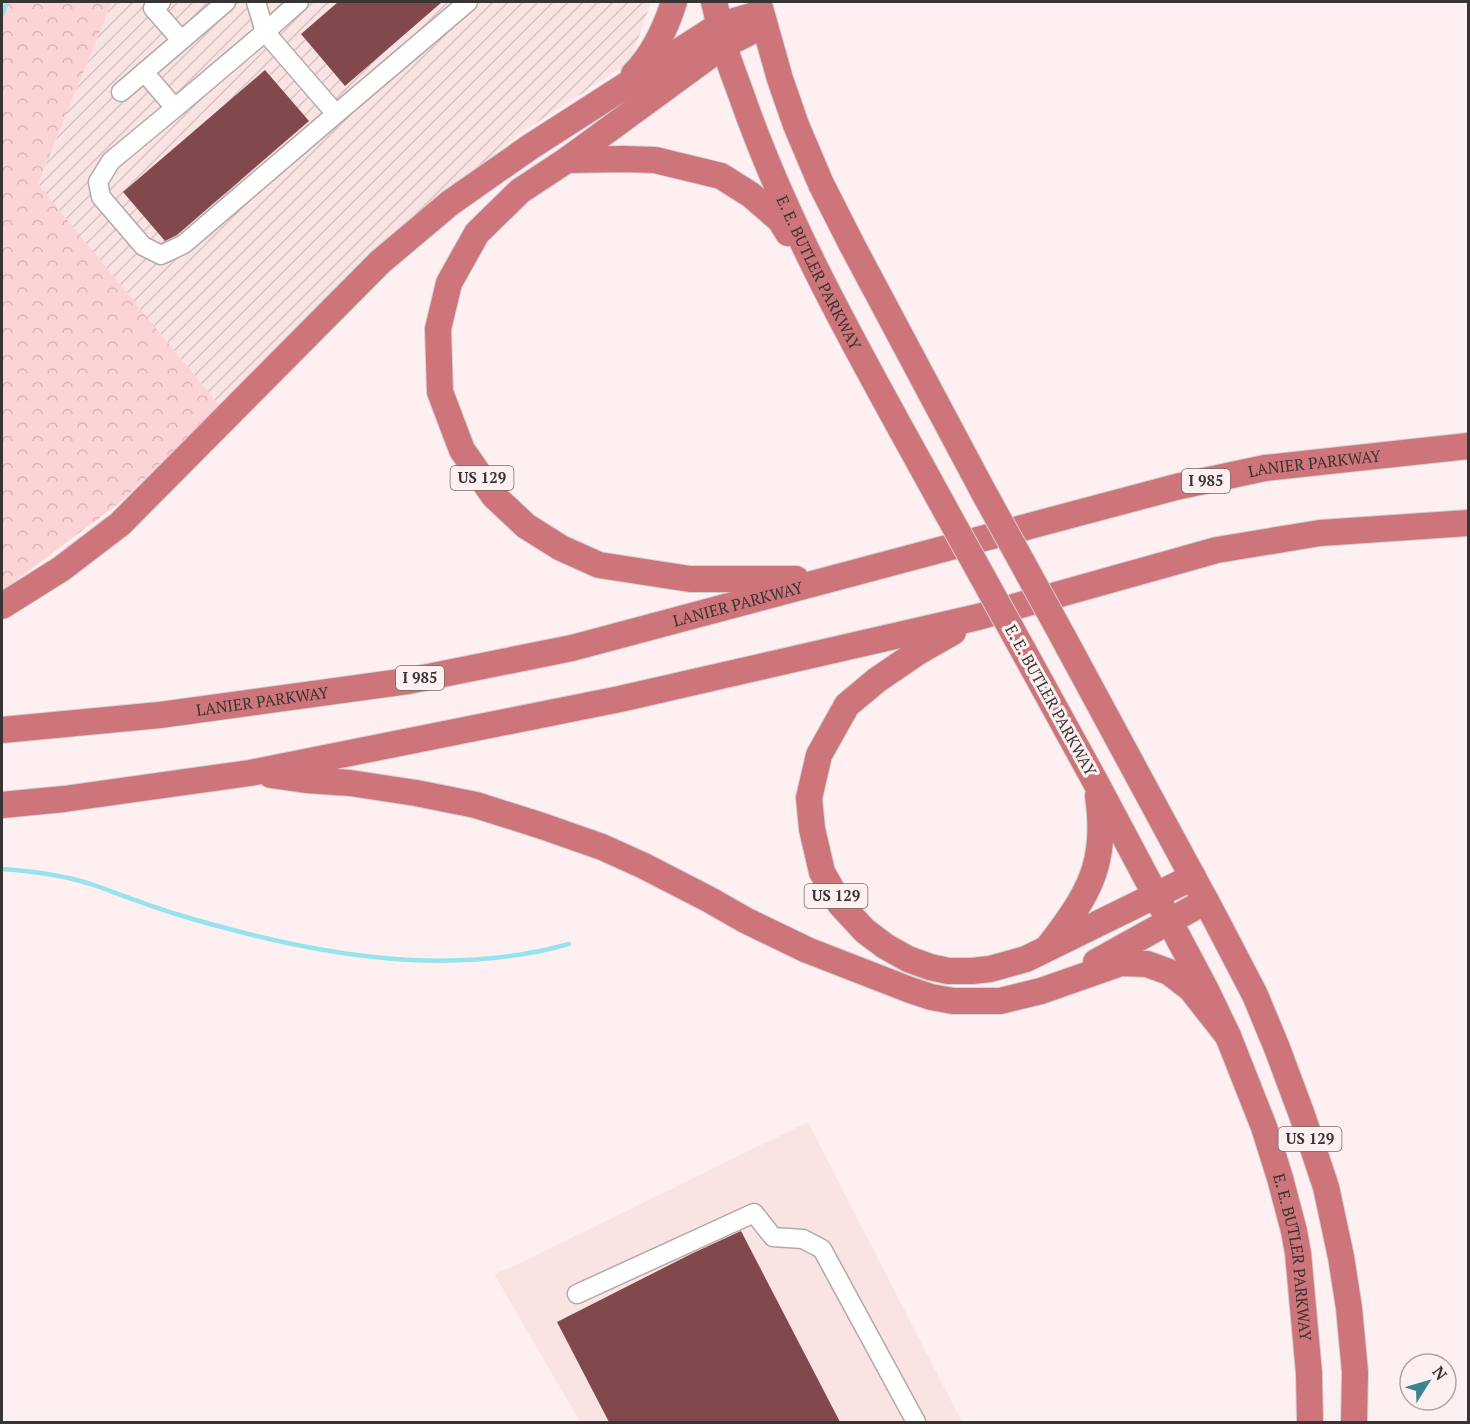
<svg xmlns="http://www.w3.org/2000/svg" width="1470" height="1424" viewBox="0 0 1470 1424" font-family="'PT Serif',serif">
  <defs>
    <pattern id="industrial-furrows" width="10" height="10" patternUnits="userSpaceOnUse" patternTransform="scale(1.5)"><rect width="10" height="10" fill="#fae3e3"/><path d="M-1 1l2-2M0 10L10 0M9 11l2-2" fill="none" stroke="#d7c3c3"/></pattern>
    <pattern id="forest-crowns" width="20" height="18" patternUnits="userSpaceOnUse" patternTransform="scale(1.5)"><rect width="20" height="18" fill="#fcd4d5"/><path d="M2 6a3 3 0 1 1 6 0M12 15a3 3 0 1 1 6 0" fill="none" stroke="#d9b7b7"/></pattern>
  </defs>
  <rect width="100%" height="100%" fill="#fef0f0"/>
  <polygon fill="#fae3e3" points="808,1122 962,1422 580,1422 494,1274 514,1266"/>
  <polygon fill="url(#industrial-furrows)" points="112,2 651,2 630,62 521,133 394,234 219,405 38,184"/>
  <polygon fill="url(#forest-crowns)" points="2,2 112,2 38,184 219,405 122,501 2,591"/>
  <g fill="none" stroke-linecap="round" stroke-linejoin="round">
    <g stroke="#96e3ee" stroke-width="4.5">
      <polyline points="2,15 7,2"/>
      <path d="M2,869C32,871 62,875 91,884C119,894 147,905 176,914C302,952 440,980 569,944"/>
    </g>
  </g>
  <g fill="#82494d">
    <polygon points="338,2 442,2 345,86 301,34"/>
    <polygon points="265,70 309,121 177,235 165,241 123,192"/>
    <polygon points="741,1231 840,1422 609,1422 557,1322 691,1254"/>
  </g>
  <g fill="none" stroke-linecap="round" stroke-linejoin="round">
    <defs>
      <g id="minor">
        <polyline points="161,2 153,8 181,40"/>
        <polyline points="256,2 265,32 299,2"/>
        <polyline points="144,72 175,108 111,161 98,182 101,197 143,246 161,255 184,244 336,114 265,32 175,108"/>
        <polyline points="121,92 226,2"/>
        <polyline points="336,114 468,2"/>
        <polyline points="577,1294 754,1213 773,1237 803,1239 822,1249 916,1422"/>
      </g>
      <g id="highway">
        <path id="s1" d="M714,2C718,16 720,32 724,46C729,62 735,78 741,94C792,241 872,375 946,511"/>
        <polyline points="760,8 780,79 796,125 821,184 852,245 983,491"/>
        <polyline points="764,25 724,45 567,160 520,191 477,233 449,283 438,329 440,392 462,450 494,496 526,526 561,548 599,565 690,579 796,579"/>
        <path d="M634,74C653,55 666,27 674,2"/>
        <polyline points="567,160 623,159 655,160 721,176 751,195 780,220 788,233"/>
        <polyline points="2,606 61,569 120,524 380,262 450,203 530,147 720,25 759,14"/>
        <polyline points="953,632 918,652 877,680 847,705 819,755 809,798 812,829 822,872 840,904 865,931 885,946 908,959 930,967 948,971 972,971 990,969 1026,959 1193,877"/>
        <polyline points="1062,635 1216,920 1255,995 1277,1048 1302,1115 1326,1187 1341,1257 1349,1308 1355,1372 1354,1422"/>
        <path id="s2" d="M1023,650L1095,781L1206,990L1228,1036L1264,1127L1280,1178L1294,1231L1298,1253L1309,1373L1310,1422"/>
        <path id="s3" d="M2,730L160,715L408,681L572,648L1176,487L1265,468L1468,446"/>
        <polyline points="271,775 306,780 350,783 416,793 476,805 542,826 602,847 644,866 710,900 745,920 807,950 910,990 931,997 953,1001 1000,1001 1041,991 1121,963 1147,964 1169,972 1191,989 1228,1036"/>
        <polyline points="2,805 64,799 250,773 620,699 978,617 1217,550 1320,533 1468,523"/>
        <path d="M1049,946C1089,894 1108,863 1098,796"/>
        <polyline points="1096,962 1206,901"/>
      </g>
    </defs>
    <use href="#minor" stroke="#b5a8a8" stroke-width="21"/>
    <use href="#highway" stroke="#d3d2d2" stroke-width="28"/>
    <use href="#minor" stroke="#fff" stroke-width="18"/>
    <use href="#highway" stroke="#ce747b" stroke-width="26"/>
    <defs>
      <g id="highway-bridge">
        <polyline points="983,491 1062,635"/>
        <polyline points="946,511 1023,650"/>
      </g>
    </defs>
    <use href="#highway-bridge" stroke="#d3d2d2" stroke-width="28" stroke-linecap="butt"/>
    <use href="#highway-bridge" stroke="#ce747b" stroke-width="26"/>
  </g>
  <g text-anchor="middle" stroke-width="6" stroke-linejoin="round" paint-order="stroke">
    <g fill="#fef0f0" stroke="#746c6c" stroke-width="1.5">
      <rect x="450.5" y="466" width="63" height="24" rx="4.5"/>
      <rect x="1182" y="469" width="48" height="24" rx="4.5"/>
      <rect x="396" y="666" width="48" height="24" rx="4.5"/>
      <rect x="804.5" y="884" width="63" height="24" rx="4.5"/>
      <rect x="1278.5" y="1127" width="63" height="24" rx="4.5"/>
    </g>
    <g font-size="15" font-weight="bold" fill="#393434">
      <text x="482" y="483">US 129</text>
      <text x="1206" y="486">I 985</text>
      <text x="420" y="683">I 985</text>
      <text x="836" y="901">US 129</text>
      <text x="1310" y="1144">US 129</text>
    </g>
    <g font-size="16" fill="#393434" stroke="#fef0f0">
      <text dy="6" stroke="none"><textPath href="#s1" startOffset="291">E. E. BUTLER PARKWAY</textPath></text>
      <text dy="6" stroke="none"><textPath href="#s3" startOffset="1342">LANIER PARKWAY</textPath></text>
      <text dy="6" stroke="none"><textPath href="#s3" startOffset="748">LANIER PARKWAY</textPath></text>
      <text transform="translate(1051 700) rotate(61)" y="6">E. E. BUTLER PARKWAY</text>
      <text dy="6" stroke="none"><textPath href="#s3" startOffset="262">LANIER PARKWAY</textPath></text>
      <text dy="6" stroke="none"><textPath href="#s2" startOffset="669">E. E. BUTLER PARKWAY</textPath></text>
    </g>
  </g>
  <rect width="1470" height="1424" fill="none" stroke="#393434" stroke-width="6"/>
  <g transform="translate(1428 1382) rotate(53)"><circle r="28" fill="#fef0f0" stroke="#afa5a5" stroke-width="1.5"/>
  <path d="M0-4.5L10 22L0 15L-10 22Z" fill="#3e848e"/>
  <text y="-9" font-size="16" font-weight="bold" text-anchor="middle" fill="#393434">N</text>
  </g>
</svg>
